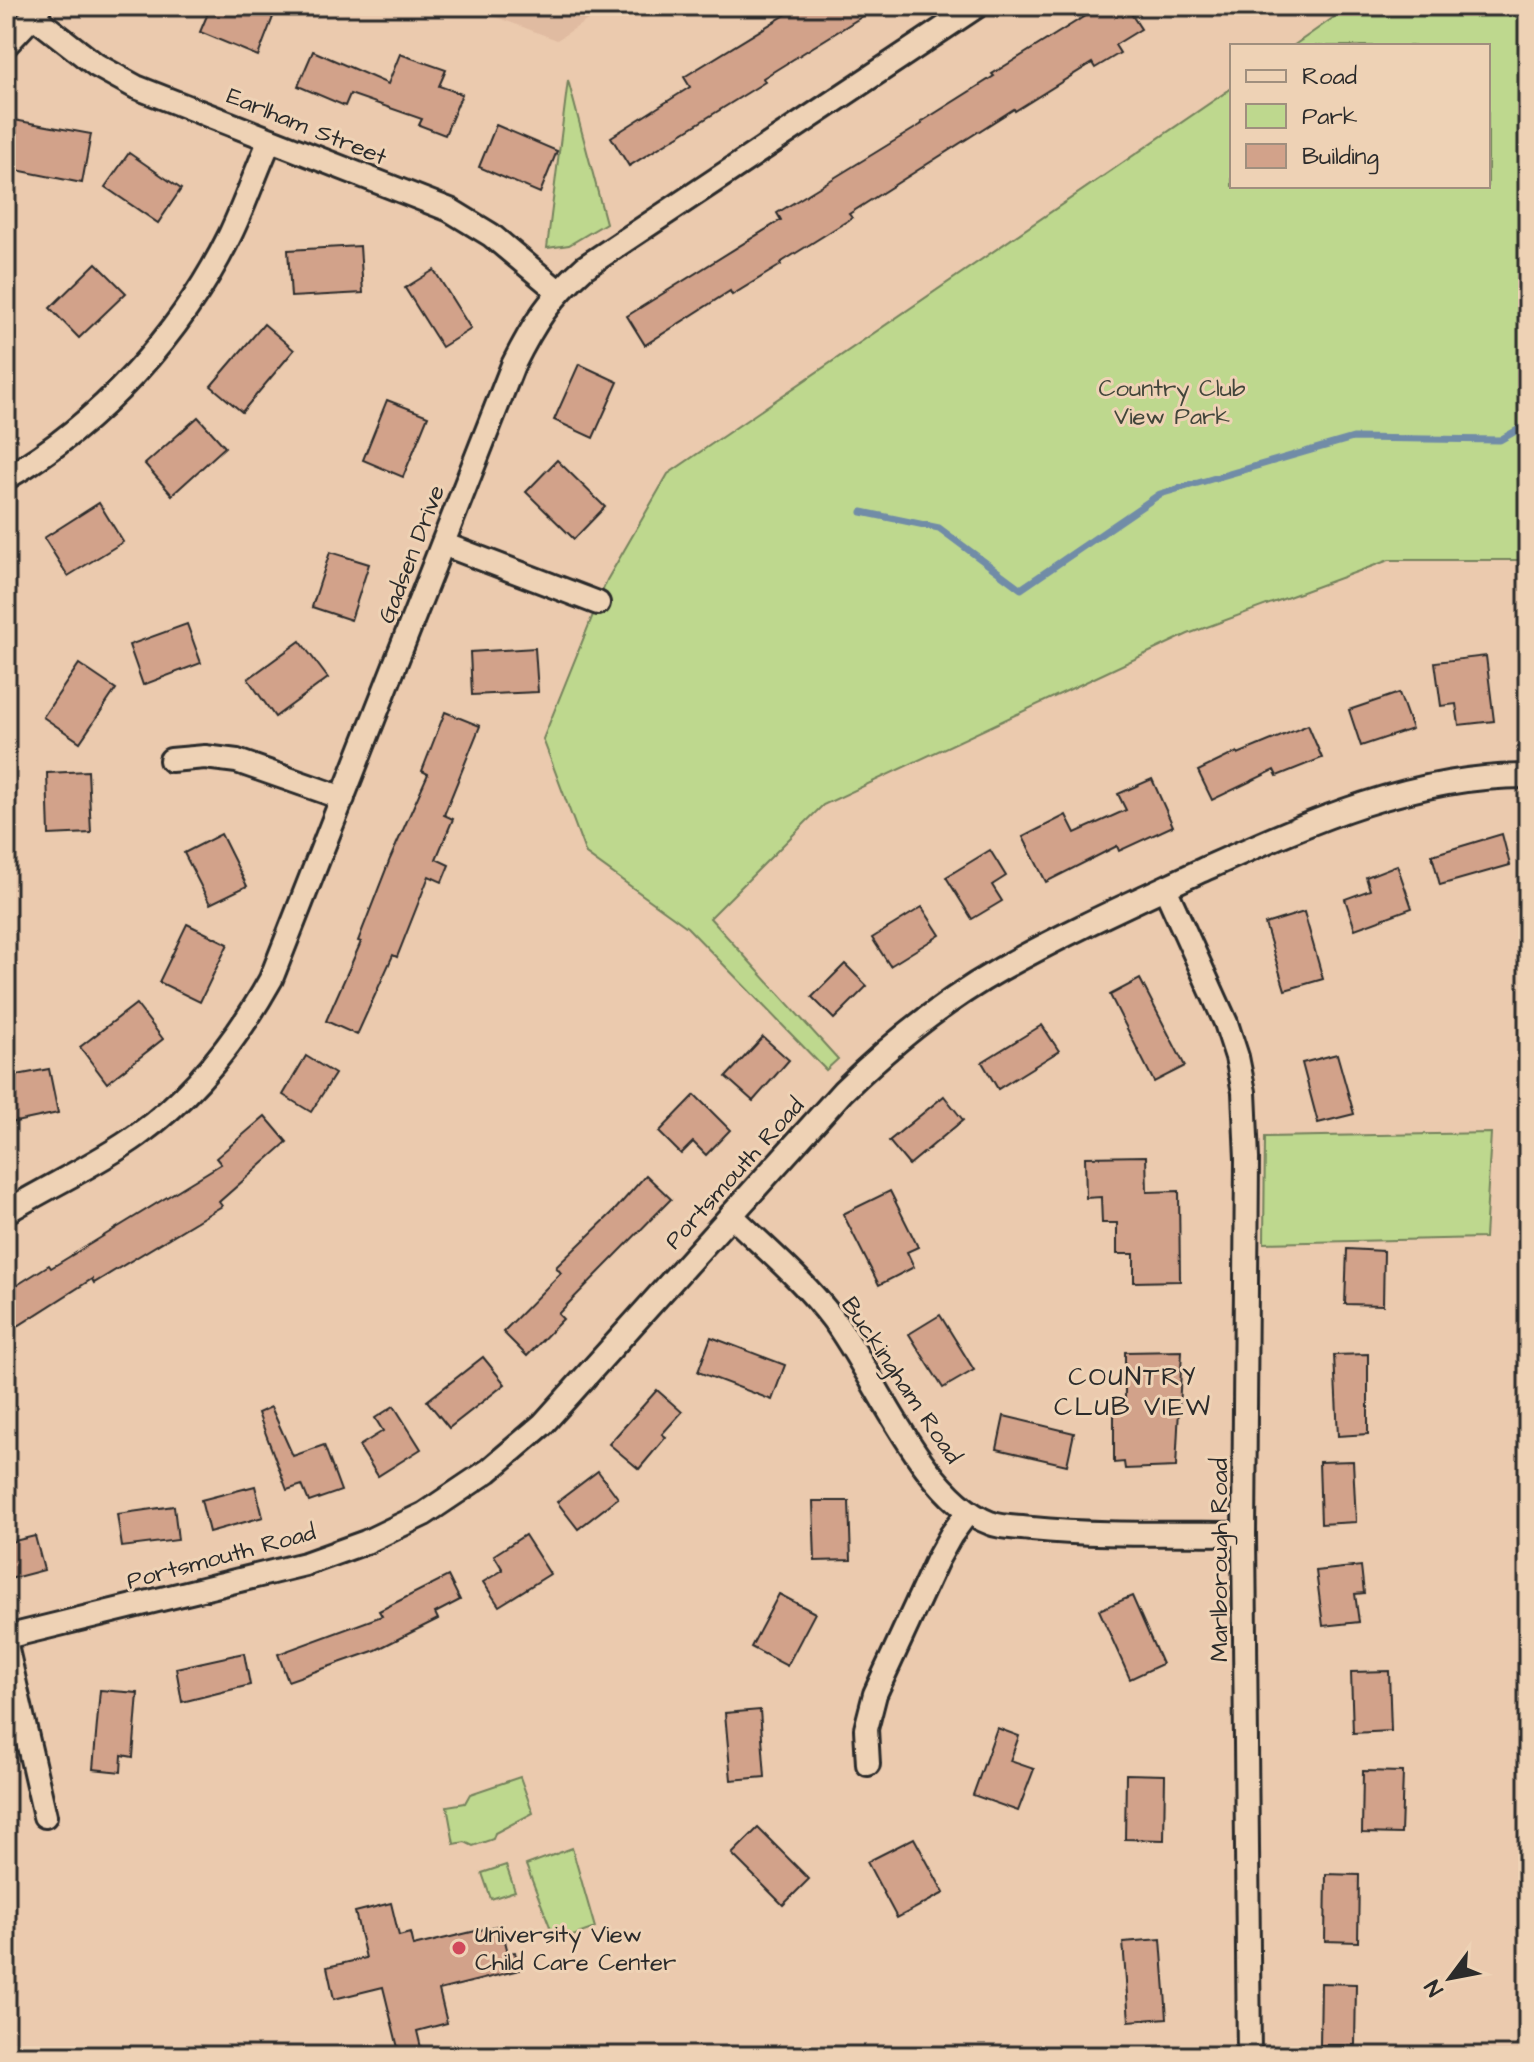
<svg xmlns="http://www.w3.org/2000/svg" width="1534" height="2062" viewBox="0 0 1534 2062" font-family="'Architects Daughter',sans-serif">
  <rect width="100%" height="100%" fill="#ebcaae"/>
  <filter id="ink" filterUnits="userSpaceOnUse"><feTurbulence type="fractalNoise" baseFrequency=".0125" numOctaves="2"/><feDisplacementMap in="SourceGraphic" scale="16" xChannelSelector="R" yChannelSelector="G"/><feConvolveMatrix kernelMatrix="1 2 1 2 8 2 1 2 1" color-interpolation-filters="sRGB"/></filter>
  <g filter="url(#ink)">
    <polygon fill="#e0bba1" points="467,6 609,6 557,40"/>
    <g fill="#bed88e" stroke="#74825c" stroke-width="2">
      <polygon points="1350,6 1528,6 1528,560 1389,560 1188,634 823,805 710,918 838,1059 826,1070 687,927 586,854 543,739 607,580 668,474 1232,88 1232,186 1488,186 1488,46 1293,46"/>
      <polygon points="568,80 606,223 569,245 547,248"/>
      <polygon points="1491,1133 1485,1238 1264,1243 1265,1137"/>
      <polygon points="520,1777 533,1813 495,1833 493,1839 473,1846 465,1842 454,1844 447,1806 465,1803 470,1794"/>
      <polygon points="572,1848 595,1928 556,1942 526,1865"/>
      <polygon points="506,1865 515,1891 491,1899 482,1873"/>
    </g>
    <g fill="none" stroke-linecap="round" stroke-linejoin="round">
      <polyline stroke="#718ca7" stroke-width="7" points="862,512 939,528 1021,589 1160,494 1353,438 1500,440 1528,424"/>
    </g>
    <g fill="#d2a28a" stroke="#2b2b2b" stroke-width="2">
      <polygon points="211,6 247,6 273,17 258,56 200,32"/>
      <polygon points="800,6 879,6 763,78 765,82 629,166 611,137 690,87 684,77"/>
      <polygon points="1101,6 1126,6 1141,29 1115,45 1120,53 1095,68 1092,63 1015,111 1014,109 849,214 852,218 780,263 781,265 732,295 730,291 645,345 627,316 781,220 777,213 922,124 921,122 994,76 992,74"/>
      <polygon points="313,51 388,84 400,54 446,70 439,86 462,94 445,135 419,125 422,119 350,94 345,106 298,86"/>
      <polygon points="14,120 91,134 82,183 6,168"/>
      <polygon points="496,125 557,151 540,193 479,167"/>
      <polygon points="129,153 181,189 158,223 105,187"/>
      <polygon points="360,246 363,293 291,297 288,250"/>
      <polygon points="96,263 126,293 79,338 50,308"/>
      <polygon points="434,270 471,329 442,347 405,288"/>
      <polygon points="264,324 294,350 242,412 211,386"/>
      <polygon points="579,364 618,382 593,438 554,420"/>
      <polygon points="387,400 428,416 403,477 363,460"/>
      <polygon points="198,417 225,447 172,495 145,464"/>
      <polygon points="557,460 605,507 574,539 526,492"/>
      <polygon points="99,503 123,542 68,576 44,538"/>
      <polygon points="330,552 369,564 351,620 312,607"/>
      <polygon points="187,624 201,663 143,685 129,645"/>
      <polygon points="300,641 328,678 275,717 248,679"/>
      <polygon points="535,648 538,692 472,695 470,652"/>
      <polygon points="1486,656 1494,721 1459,725 1456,704 1441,706 1435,662"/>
      <polygon points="79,664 116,689 80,742 43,717"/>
      <polygon points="1399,693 1412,729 1361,746 1349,710"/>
      <polygon points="445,712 480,726 444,815 453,819 436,859 449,865 442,882 429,876 397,957 393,955 357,1035 326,1021 361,942 358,941 390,859 428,774 422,771"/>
      <polygon points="1308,725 1322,758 1277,776 1274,770 1212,800 1198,771 1237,752 1238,754"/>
      <polygon points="88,771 91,833 49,835 47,773"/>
      <polygon points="1152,779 1173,826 1119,851 1117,846 1046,882 1023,837 1066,815 1075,833 1126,810 1118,794"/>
      <polygon points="221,834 247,886 210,904 184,853"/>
      <polygon points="1502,834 1510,865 1440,885 1432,855"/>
      <polygon points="990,850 1006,876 992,885 1002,901 972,919 946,877"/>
      <polygon points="1397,865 1412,908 1355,929 1345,899 1370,890 1366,877"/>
      <polygon points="922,907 940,935 890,966 872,938"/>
      <polygon points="1304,912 1323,979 1285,990 1265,924"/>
      <polygon points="187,924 228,944 200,1002 159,982"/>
      <polygon points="845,964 867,986 834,1019 812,997"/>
      <polygon points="1140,979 1185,1066 1154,1082 1110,995"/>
      <polygon points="136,1004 163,1039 107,1083 80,1047"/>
      <polygon points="1042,1025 1059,1051 998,1089 982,1062"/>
      <polygon points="763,1037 789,1060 753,1101 726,1077"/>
      <polygon points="1337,1054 1354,1114 1318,1123 1302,1063"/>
      <polygon points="306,1056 335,1074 311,1112 283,1095"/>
      <polygon points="49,1069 58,1113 6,1124 6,1077"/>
      <polygon points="695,1095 730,1130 706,1155 693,1142 681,1154 659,1132"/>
      <polygon points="944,1096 963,1120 909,1165 889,1141"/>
      <polygon points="265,1116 287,1142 219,1202 222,1206 94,1283 92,1279 18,1326 6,1306 6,1292 49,1265 51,1268 221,1164 216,1158"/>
      <polygon points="1146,1156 1147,1192 1179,1191 1180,1281 1134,1282 1134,1254 1117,1254 1117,1223 1102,1223 1101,1197 1086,1198 1085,1157"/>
      <polygon points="646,1175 671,1199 558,1314 563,1319 527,1356 503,1332 561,1273 556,1267 614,1211"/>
      <polygon points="890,1191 918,1247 907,1252 914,1267 879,1285 843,1214"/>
      <polygon points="1347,1249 1384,1251 1383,1305 1345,1304"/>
      <polygon points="940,1315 974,1370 943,1388 909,1334"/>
      <polygon points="711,1337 785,1365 772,1400 698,1372"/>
      <polygon points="1182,1351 1176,1467 1125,1469 1124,1462 1114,1463 1114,1408 1125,1408 1125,1352"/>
      <polygon points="1368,1354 1368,1434 1338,1436 1334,1355"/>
      <polygon points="483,1357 505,1384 449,1428 427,1401"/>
      <polygon points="657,1390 682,1412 662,1434 666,1437 639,1469 609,1444"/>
      <polygon points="394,1406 421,1449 378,1476 359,1446 383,1431 375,1418"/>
      <polygon points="271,1407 293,1456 324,1445 341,1491 309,1502 302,1485 287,1490 258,1413"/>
      <polygon points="1004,1416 1074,1433 1067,1465 997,1449"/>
      <polygon points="1353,1461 1356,1522 1321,1524 1319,1462"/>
      <polygon points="598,1471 618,1498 578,1529 557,1502"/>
      <polygon points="255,1486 263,1517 209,1532 201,1500"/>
      <polygon points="813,1501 849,1501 851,1560 815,1561"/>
      <polygon points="174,1506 178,1540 122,1547 117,1514"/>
      <polygon points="525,1535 550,1574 499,1606 483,1582 503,1570 494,1555"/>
      <polygon points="35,1536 44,1570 6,1580 6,1543"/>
      <polygon points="1361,1566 1364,1593 1355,1594 1359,1622 1323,1626 1316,1571"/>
      <polygon points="448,1576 460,1600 435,1613 438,1619 376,1650 288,1681 278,1654 382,1616 379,1611"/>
      <polygon points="779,1594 815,1613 787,1666 751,1647"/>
      <polygon points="1132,1596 1162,1664 1130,1679 1099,1610"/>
      <polygon points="244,1653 250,1685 182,1702 176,1668"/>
      <polygon points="1389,1671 1391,1731 1353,1733 1351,1672"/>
      <polygon points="100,1690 138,1693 133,1757 122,1755 121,1772 93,1769"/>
      <polygon points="760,1710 765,1777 731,1780 725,1713"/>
      <polygon points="997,1728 1019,1736 1010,1761 1034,1769 1018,1811 973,1795"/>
      <polygon points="1363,1771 1403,1772 1401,1834 1362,1833"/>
      <polygon points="1126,1774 1165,1775 1164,1840 1125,1839"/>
      <polygon points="758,1828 809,1879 783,1905 732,1854"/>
      <polygon points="914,1838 944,1893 897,1918 867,1862"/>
      <polygon points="1326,1874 1359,1875 1358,1942 1325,1941"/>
      <polygon points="391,1903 399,1936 410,1933 413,1946 501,1925 508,1953 515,1952 519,1970 439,1990 447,2023 417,2031 423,2056 400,2056 383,1987 334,1999 327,1967 366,1958 355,1912"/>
      <polygon points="1161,1939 1167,2018 1129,2021 1123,1942"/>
      <polygon points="1321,1983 1356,1984 1355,2045 1320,2045"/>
    </g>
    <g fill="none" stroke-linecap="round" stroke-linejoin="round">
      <defs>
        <g id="minor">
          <polyline points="33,16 96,65 136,87 450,210 491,235 558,291"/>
          <polyline points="6,45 33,16 40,6"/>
          <path d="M6,478C100,424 182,333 230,235C245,204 256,171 270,140"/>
          <polyline points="443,544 598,603"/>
          <polyline points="171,760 205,757 237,761 343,798"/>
          <polyline points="1165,888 1226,1023 1237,1057 1244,1092 1247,1159 1244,1534 1249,2056"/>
          <path d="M6,1212C49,1186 98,1164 138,1135C195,1094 237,1040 271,979L513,365C534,323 550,298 585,267L977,6"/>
          <path d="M731,1215C766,1249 804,1281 833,1319C876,1376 923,1498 990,1523C1002,1528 1018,1527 1032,1529C1102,1536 1174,1533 1244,1534"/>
          <path d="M6,1637L305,1564L366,1542L424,1514L488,1471L543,1424L843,1091C890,1045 944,1001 1001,969C1065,933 1132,903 1198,872C1303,825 1410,775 1528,776"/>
          <polyline points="6,1645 45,1816"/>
          <polyline points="868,1764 866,1729 875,1694 937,1560 951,1535 968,1512"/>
        </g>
      </defs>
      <use href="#minor" stroke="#2b2b2b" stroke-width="28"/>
      <use href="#minor" stroke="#eed2b5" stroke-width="22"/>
    </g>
  </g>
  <circle fill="#d1495b" stroke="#eed2b5" stroke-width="3" cx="459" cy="1948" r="8"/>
  <g text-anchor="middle" stroke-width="6" stroke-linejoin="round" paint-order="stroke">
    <g font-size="24" fill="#2b2b2b" stroke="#eed2b5">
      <text transform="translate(307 126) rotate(22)" y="8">Earlham Street</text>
      <text transform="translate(411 554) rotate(-69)" y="8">Gadsen Drive</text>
      <text transform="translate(734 1173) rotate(-48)" y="8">Portsmouth Road</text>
      <text transform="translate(902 1380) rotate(56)" y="8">Buckingham Road</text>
      <text transform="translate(221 1556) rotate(-15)" y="8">Portsmouth Road</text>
      <text transform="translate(1219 1560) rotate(-90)" y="8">Marlborough Road</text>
    </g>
    <g font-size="24" fill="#41453a" stroke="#eed2b5">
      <text x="1172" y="396">Country Club<tspan x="1172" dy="28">View Park</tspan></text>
    </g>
    <g font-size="24" fill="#2b2b2b" stroke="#eed2b5" text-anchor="start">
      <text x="475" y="1942">University View<tspan x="475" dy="28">Child Care Center</tspan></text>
    </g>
    <g font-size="26" letter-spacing="2" fill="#2b2b2b" stroke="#eed2b5">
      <text x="1133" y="1385">COUNTRY<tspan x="1133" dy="30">CLUB VIEW</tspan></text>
    </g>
  </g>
  <rect width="1534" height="2062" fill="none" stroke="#eed2b5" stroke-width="32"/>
  <rect x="16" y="16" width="1502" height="2030" fill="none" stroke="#2b2b2b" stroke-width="3" filter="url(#ink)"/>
  <rect x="1230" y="44" width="260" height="144" fill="#eed2b5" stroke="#a08f7e" stroke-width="2"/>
  <rect x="1246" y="70" width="40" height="12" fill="#eed2b5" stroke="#a08f7e" stroke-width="2"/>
  <text x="1302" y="84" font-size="24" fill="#2b2b2b">Road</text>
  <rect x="1246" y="104" width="40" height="24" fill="#bed88e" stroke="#a08f7e" stroke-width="2"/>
  <text x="1302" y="124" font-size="24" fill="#2b2b2b">Park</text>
  <rect x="1246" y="144" width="40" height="24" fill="#d2a28a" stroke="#a08f7e" stroke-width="2"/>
  <text x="1302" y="164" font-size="24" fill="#2b2b2b">Building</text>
  <g transform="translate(1450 1978) rotate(238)" stroke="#eed2b5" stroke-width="6" paint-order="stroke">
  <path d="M0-6L14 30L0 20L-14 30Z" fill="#2b2b2b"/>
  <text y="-12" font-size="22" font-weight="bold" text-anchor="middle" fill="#2b2b2b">N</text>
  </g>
</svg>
